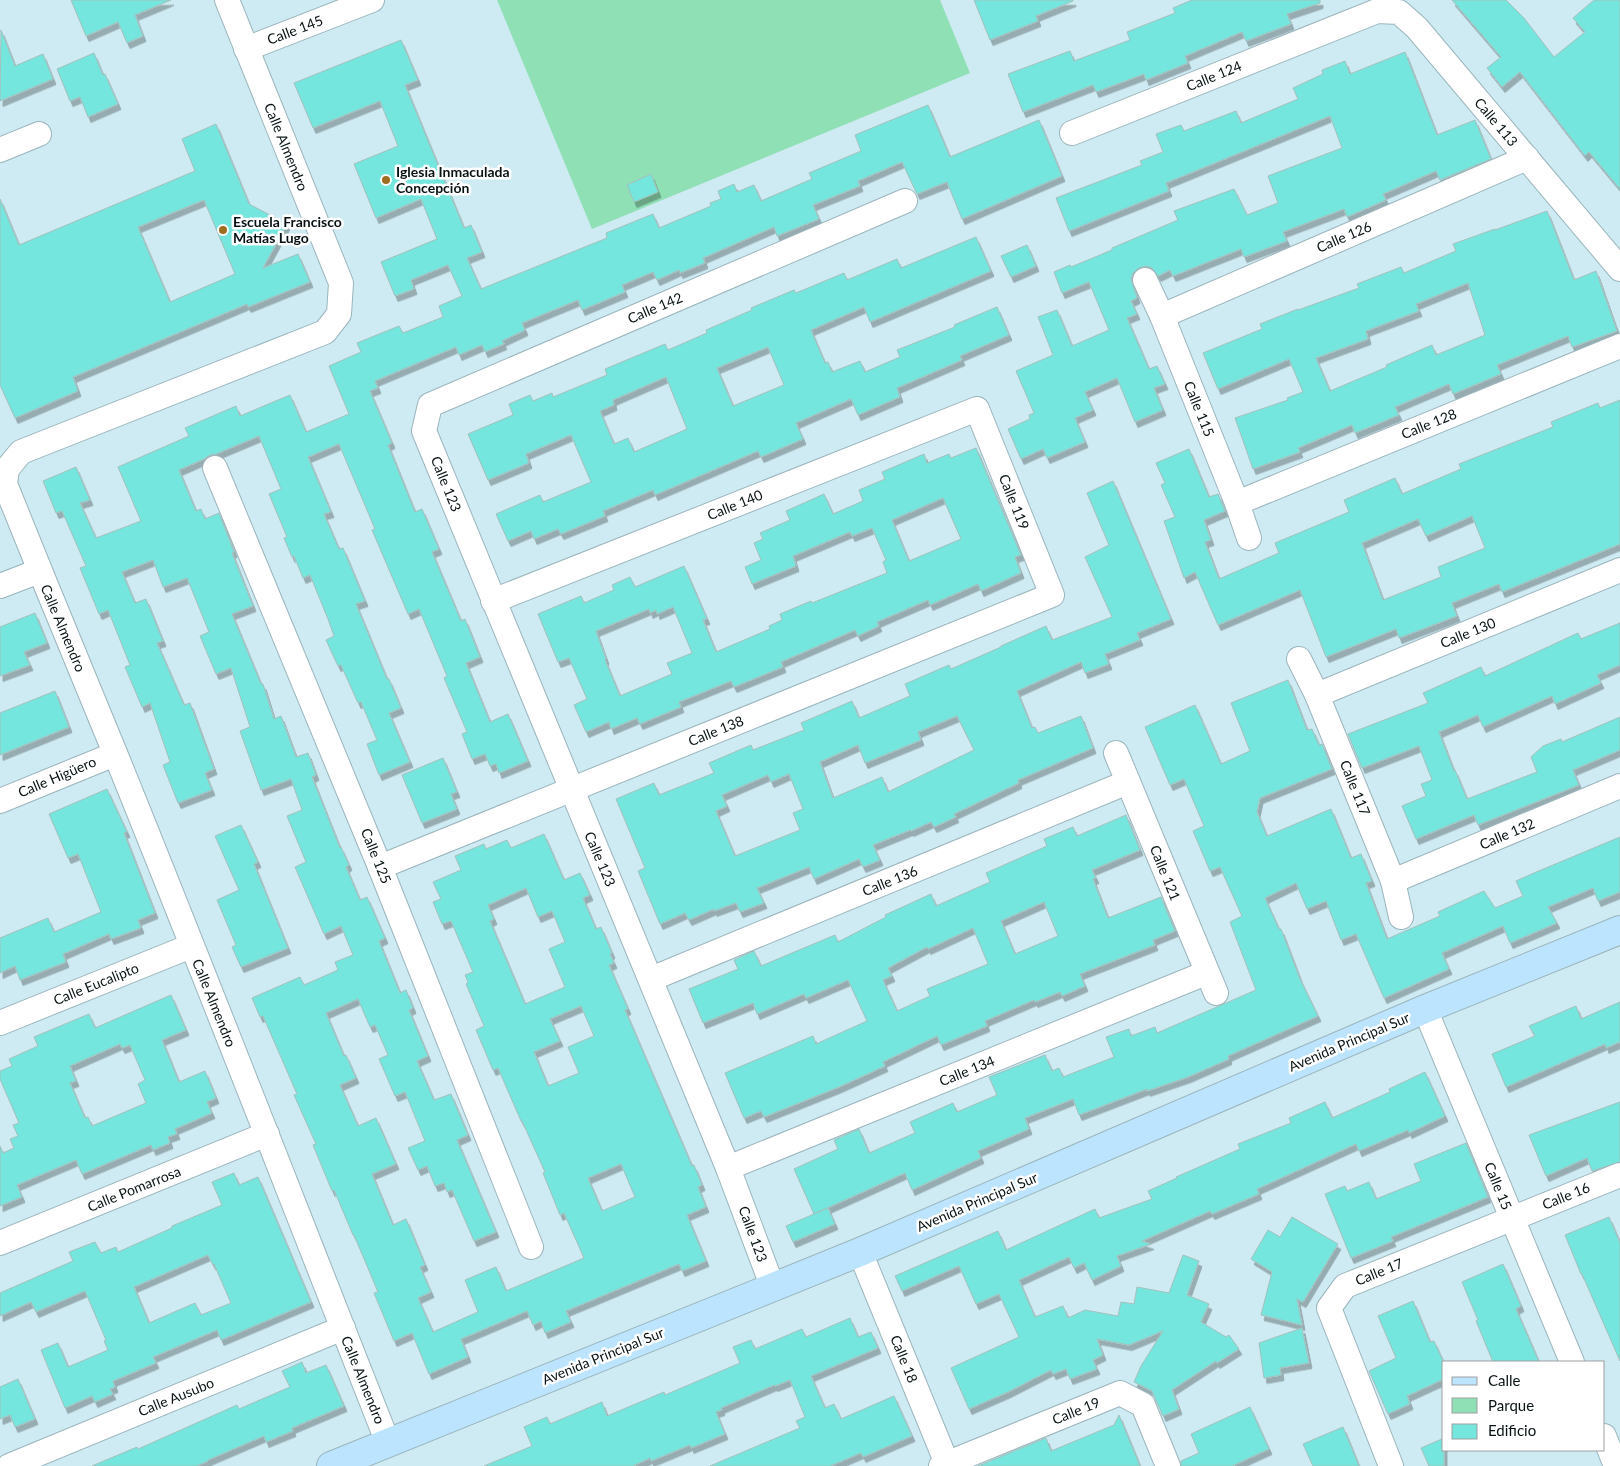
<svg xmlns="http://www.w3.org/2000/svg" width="1620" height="1466" viewBox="0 0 1620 1466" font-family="Lato,sans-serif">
  <defs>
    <filter id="shadow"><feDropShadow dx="3" dy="5.5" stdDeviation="0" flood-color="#0004"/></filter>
  </defs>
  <rect width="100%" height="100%" fill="#ceeaf2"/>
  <polygon fill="#90e0b5" points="497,0 940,0 970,73 592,229"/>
  <g fill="#75e6dd" stroke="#a3c0bd" fill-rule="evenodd" filter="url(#shadow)">
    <polygon points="71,0 171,0 135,15 143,36 127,43 118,22 86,36"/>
    <polygon points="974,0 1073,0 1073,1 1036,16 1038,21 990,40"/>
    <polygon points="1192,0 1320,0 1320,3 1287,14 1291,24 1246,41 1242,32 1185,56 1188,63 1146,80 1144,74 1096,92 1093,85 1023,112 1008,74 1070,51 1074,61 1130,40 1127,32 1175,13 1173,8"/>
    <polygon points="1452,0 1506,0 1524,18 1554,57 1585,32 1573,18 1594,0 1620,0 1620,189 1589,152 1585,156 1520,72 1502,87 1487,68 1501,57"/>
    <polygon points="1,30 15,66 43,54 53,79 0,101"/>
    <path d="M401,40L418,80L405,85L464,228L471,225L482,252L467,258L481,289L607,238L606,233L653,214L659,228L711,206L710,203L721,199L718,191L734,184L737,192L754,185L761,201L812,179L809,173L861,151L855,135L928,105L950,157L1039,120L1062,176L962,219L947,182L917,194L902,162L858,181L860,186L813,205L819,219L777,236L774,227L703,258L705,263L680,273L679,270L657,280L653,272L622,285L625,292L582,310L578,300L522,323L525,330L502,341L504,344L485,352L482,345L459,355L456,347L375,381L378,388L370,391L392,443L388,445L415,512L422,509L439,549L432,552L461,621L465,619L480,657L466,663L490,722L508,714L528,761L499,773L496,764L490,766L485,754L472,759L462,734L467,732L444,678L447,676L419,609L408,614L372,530L375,529L339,444L308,457L331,512L324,514L339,549L343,548L365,601L356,604L387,679H389L401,708L389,713L410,762L379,775L367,744L377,740L361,702L358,703L341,665L338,666L326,640L334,636L328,619L310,575L303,578L294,556L292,557L284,538L287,537L269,494L281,489L259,436L216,454L210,455L204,459L179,470L196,511L201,509L205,519L219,513L234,552L232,553L253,606L232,614L261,684H263L274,719L281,716L296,757L308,753L316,775L312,777L340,848L341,847L349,865L346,867L360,900L367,897L385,938L379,941L400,993L406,990L413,1008L409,1010L428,1056L417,1061L434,1100L451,1094L468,1135L457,1140L496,1232L474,1241L452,1190L447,1192L444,1183L435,1186L427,1166L418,1170L408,1148L425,1141L405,1092L395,1096L379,1059L388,1055L375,1025L370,1027L358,999L326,1013L344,1056L346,1055L356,1078L340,1085L358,1126L376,1118L396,1164L372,1174L393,1225L406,1219L425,1265L420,1267L431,1292L418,1298L433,1332L478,1312L465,1280L496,1267L506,1291L584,1258L564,1213L560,1215L543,1173L545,1172L522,1121H521L498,1068L493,1070L476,1030L484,1026L466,984L468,982L465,975L473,972L451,921L442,924L433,902L441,899L433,882L461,870L455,856L484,844L486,849L507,840L511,848L544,834L564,880L580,873L590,895L583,898L596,929L601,927L612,953L610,954L614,963L609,965L628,1009L625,1010L692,1166L694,1165L702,1185L698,1187L706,1207L687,1215L706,1261L682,1271L679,1264L566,1311L571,1322L545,1333L541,1321L533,1325L527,1311L461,1339L468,1357L429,1374L412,1333L394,1341L374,1293L378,1292L354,1235H353L334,1190L332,1191L313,1145L316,1144L294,1095L297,1094L263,1016L260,1017L252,998L300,977L304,985L338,970L335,962L353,955L341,926L324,934L295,867L306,862L287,816L302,810L291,779L261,790L240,731L250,727L231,668L216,674L200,636L209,632L187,578L163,587L153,560L122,572L135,603L146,599L163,641L157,643L184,705L190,703L214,769L205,773L212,790L178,803L163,765L170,762L150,703L142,707L125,667L130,665L108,610L99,614L80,568L86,566L62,511L56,513L43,481L76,467L90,500L80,503L96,538L141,521L118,467L189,436L185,428L236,406L240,416L290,395L306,432L349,414L329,366L361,352L357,343L399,326L403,333L443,317L439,306L462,296L448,265L411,280L414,289L395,296L381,262L437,239L421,199L376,218L354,164L398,146L380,101L313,128L294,83ZM526,888L538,917L552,911L565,942L549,949L565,987L525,1004L490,921L494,919L488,905ZM581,1006L594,1036L568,1047L579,1073L548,1086L534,1052L560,1041L550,1019ZM621,1164L635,1197L602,1211L588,1178Z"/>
    <polygon points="1405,52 1437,135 1475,120 1491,159 1440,180 1436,171 1383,194 1386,200 1347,217 1344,209 1283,232 1287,241 1244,257 1241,249 1173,276 1170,270 1158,276 1152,268 1146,266 1139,268 1133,273 1131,279 1137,298 1131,301 1137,314 1127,318 1149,369 1157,366 1165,384 1154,388 1163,410 1135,422 1117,378 1085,392 1093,410 1075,418 1085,442 1047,458 1043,449 1021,459 1008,429 1030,419 1029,415 1034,413 1016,371 1053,355 1038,317 1057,310 1072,346 1109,330 1089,282 1062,293 1054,272 1070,265 1071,267 1112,250 1112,248 1178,220 1174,211 1234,189 1247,215 1278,203 1268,176 1342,148 1330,116 1166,183 1169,191 1069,231 1056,198 1142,165 1140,161 1163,152 1156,134 1181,125 1184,131 1236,111 1241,123 1298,99 1293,88 1323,74 1322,70 1345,61 1350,74"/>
    <polygon points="94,53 103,75 105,74 118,104 88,117 80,97 70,101 57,69"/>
    <path d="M216,124L249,204L287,224L263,268L298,254L310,282L248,307L247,304L73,377L78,391L15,418L0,385V199L19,245L195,171L182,139ZM204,200L235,274L170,302L138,227Z"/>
    <polygon points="651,174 658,192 634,202 627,185"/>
    <path d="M1547,211L1574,280L1596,271L1617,331L1572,347L1568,336L1497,365L1501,374L1453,394L1449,384L1395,407L1399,415L1355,433L1352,425L1298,448L1300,452L1253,469L1235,418L1288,400L1287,398L1303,392L1289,359L1218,389L1203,353L1262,329L1260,324L1298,309V310L1359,288L1357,284L1401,267L1404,273L1456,251L1453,244L1495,229V230ZM1468,283L1485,335L1436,355L1432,345L1386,365L1387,367L1330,391L1316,358L1368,339L1366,331L1419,311L1416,304Z"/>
    <path d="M976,237L991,271L870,322L864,307L811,330L825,363L828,362L832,372L860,361L865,372L900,357L897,350L955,327L954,325L997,307L1009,335L960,356L962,360L897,388L900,397L858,415L851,399L796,423L803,439L761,457L758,451L655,495L653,490L603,511L605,516L561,534L558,529L534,539L531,531L508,541L496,514L540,495L543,502L591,482L571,435L526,454L529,463L488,480L468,434L513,415L509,404L530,395L533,401L552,393L553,397L607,375L605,369L665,344L668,350L707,333L706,330L752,310L751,308L794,290L796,293L844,273L847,280L897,259L901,268ZM768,347L784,385L733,406L717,368ZM666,377L687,429L634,452L628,438L614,444L600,411L614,405L613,400Z"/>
    <polygon points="1027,245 1036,266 1011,277 1001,256"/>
    <path d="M1620,400V544L1502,592L1499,584L1452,603L1457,616L1399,638L1396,629L1326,657L1300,590L1218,625L1195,572L1184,578L1164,521L1175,517L1161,485L1165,483L1156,463L1189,449L1209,497L1218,494L1225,511L1204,520L1211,540L1205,542L1219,579L1279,553L1275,543L1349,512L1344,500L1395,478L1402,494L1461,469L1459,464L1553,427L1551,422L1598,403L1600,408ZM1472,516L1485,548L1438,567L1441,577L1383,600L1362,543L1418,519L1426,536Z"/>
    <path d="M976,448L1021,555L1015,557L1021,573L981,591L978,584L930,605L928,600L877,622L879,626L858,636L855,630L781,662L783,667L734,687L731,681L679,702L681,707L640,724L637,718L611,729L609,722L586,732L574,705L587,699L569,658L558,662L538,614L581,596L584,603L614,590L612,585L630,577L635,587L684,566L707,619L703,620L716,652L770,629L769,626L782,620L780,614L811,601L812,603L887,573L883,562L886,560L872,528L852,536L850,532L793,556L796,566L752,584L745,567L761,560L754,543L763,539L760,533L790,520L786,511L824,494L833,514L863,501L859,490L885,479L882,472L924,454L927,463L949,454L951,458ZM943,498L961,539L909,561L892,520ZM673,607L692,653L667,663L672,674L620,696L605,660L606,659L596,631L649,609L650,613L656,610L657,614Z"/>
    <path d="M1113,481L1171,619L1137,633L1140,640L1105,654L1109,664L1085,673L1081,662L1017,691L1032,728L1035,727L1038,733L1081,716L1093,748L1018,780L1019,783L954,814L956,817L934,827L931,822L911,831L910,830L873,845L880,860L863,867L859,859L814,879L809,867L757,888L764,903L740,912L736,903L714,911V909L689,920L685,913L660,924L638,871L645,868L616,799L654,783L659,795L714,773L709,763L751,745L753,750L804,730L801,723L852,701L859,718L910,696L905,684L949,665L951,669L1001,647V646L1046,626L1052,640L1112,617L1085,557L1109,545L1087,493ZM957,716L974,750L888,792L882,777L833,798L820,762L858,745L865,763L921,740L918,732ZM789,774L803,809L793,813L800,830L735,856L716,811L727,806L722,795L768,775L771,782Z"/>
    <polygon points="35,613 47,643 24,652 30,665 0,676 0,627"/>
    <polygon points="1620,623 1620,665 1597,675 1601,683 1555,704 1552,696 1483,727 1478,715 1439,732 1454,771 1455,770 1467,799 1537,772 1531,757 1543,746 1561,739 1562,742 1620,717 1620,750 1573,770 1579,785 1478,825 1474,815 1416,839 1402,806 1426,796 1421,784 1432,780 1419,746 1362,768 1348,734 1428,703 1423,693 1481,667 1485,676 1578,633 1581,639"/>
    <polygon points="1288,680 1307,730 1312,729 1319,745 1322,744 1332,769 1260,798 1257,812 1267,836 1331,809 1351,858 1361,854 1372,881 1366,883 1387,939 1440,916 1438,912 1484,891 1495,908 1523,896 1516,881 1534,873 1620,837 1620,892 1598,901 1593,888 1548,907 1557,923 1510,943 1503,926 1442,953 1449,969 1384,998 1356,934 1341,940 1326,901 1307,909 1296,883 1265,898 1279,929 1281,929 1300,979 1318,1016 1228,1056 1229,1059 1188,1077 1147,1091 1147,1089 1079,1115 1073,1099 1025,1118 1029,1129 978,1151 981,1158 912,1190 905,1173 814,1214 794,1169 838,1149 834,1140 859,1129 869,1153 915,1133 910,1122 953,1103 957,1112 997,1095 989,1077 1045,1055 1052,1071 1059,1068 1063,1077 1114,1057 1106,1037 1129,1029 1131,1036 1155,1027 1157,1033 1256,990 1230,922 1242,916 1220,867 1210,871 1193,831 1204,826 1184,779 1170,785 1145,727 1195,705 1221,764 1250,751 1231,703"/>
    <polygon points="55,691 69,727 0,755 0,713"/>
    <polygon points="443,758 457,792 451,794 457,809 422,823 402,775"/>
    <polygon points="107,789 127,832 124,833 155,913 138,920 141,928 111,939 109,934 63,954 66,962 20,980 15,966 0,973 0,938 48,918 54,932 101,912 78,854 68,858 49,814"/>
    <path d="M1126,815L1140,850L1092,870L1096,878L1093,879L1108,918L1161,897L1175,931L1153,940L1155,945L1080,974L1085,986L1062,996L1060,992L1035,1002L1034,1000L985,1021L987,1026L941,1045L937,1036L883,1062L885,1066L839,1087L764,1117L761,1111L744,1118L725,1073L813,1036L816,1044L867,1021L848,980L806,998L804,994L757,1014L753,1003L703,1023L689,989L738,969L734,960L754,951L761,966L835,935L838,942L886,917L885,915L931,894L936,906L990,882L986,873L1047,846L1044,839L1073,827L1077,836ZM1044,902L1058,936L1015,954L1001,921ZM973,928L988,964L927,989L930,996L897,1011L883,980L892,976L888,968L927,947L928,949Z"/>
    <polygon points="241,825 258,862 254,864 288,948 241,967 232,947 236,945 217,900 239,890 215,836"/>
    <path d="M171,995L186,1030L162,1040L179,1082L205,1071L216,1098L207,1102L212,1113L175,1129L177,1134L168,1137L170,1143L153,1150L151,1145L82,1174L76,1160L17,1185L22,1197L0,1206V1146L3,1153L14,1148L10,1139L18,1136L13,1125L19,1123L0,1079V1071L12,1066L9,1059L38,1046L34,1037L89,1014L95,1028ZM120,1044L122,1048L130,1045L145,1080L138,1084L146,1103L92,1126L88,1117L85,1118L70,1083L76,1081L70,1066Z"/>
    <polygon points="1620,1002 1620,1042 1606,1048 1605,1044 1506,1087 1492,1054 1535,1036 1529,1026 1576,1006 1581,1019"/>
    <polygon points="1425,1072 1445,1116 1409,1133 1408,1130 1359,1151 1356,1144 1257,1189 1259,1194 1212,1214 1210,1211 1142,1241 1151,1244 1117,1256 1121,1266 1092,1280 1084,1263 1074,1268 1069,1257 1019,1280 1035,1317 1063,1306 1068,1318 1085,1310 1118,1316 1121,1302 1134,1304 1137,1287 1169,1293 1183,1255 1199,1261 1187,1295 1209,1304 1201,1322 1226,1337 1229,1335 1239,1349 1217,1363 1216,1361 1172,1390 1179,1409 1163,1416 1152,1391 1134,1382 1141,1366 1163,1331 1129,1345 1097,1339 1103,1355 1093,1360 1097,1369 1070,1379 1066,1369 1053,1374 1051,1370 1008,1392 969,1409 951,1368 1019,1337 999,1294 976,1304 959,1266 902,1291 895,1276 998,1231 1006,1250 1095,1209 1099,1218 1152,1199 1148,1191 1177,1178 1176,1177 1240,1149 1238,1144 1291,1123 1289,1118 1325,1102 1332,1118 1390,1092 1389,1089"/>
    <polygon points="1620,1102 1620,1162 1592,1171 1587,1158 1546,1176 1529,1135"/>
    <polygon points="1466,1143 1488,1197 1391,1237 1393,1241 1351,1258 1325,1194 1345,1186 1347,1191 1369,1182 1376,1199 1421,1181 1414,1164"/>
    <path d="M234,1173L239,1185L258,1177L311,1302L221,1340L217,1330L153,1357L156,1363L113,1381L115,1387L110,1389L113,1394L95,1402L92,1396L65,1408L41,1350L58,1343L68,1367L108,1350L104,1341L106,1340L85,1291L36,1312L31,1302L0,1316V1293L73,1261L69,1252L95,1242L101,1253L116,1247L118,1252L172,1228V1226L222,1205L212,1182ZM208,1255L213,1265L214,1264L231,1303L201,1315L195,1303L149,1323L134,1287Z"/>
    <polygon points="828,1208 835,1224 793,1242 786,1226"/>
    <polygon points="1292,1217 1338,1244 1303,1302 1297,1299 1302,1325 1261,1315 1272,1272 1251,1259 1268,1230 1280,1237"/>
    <polygon points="1609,1217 1620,1243 1620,1361 1582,1274 1581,1274 1565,1235"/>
    <polygon points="1503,1264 1521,1306 1516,1309 1539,1362 1493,1362 1476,1321 1478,1320 1462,1282"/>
    <polygon points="1413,1301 1430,1342 1434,1341 1444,1363 1444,1379 1407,1396 1410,1404 1388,1414 1369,1371 1396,1358 1378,1316"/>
    <polygon points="850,1318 858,1337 871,1332 878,1348 811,1376 825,1408 834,1404 841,1419 894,1396 912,1436 863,1457 861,1453 830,1466 710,1466 800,1428 796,1421 805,1417 790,1380 775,1386 774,1385 721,1408 722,1410 716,1412 725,1434 691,1448 690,1445 651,1461 650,1458 633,1466 484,1466 532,1446 524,1427 547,1417 550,1424 602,1402 607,1416 664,1392 665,1395 740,1363 733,1347 751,1340 755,1349 802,1329 806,1337"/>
    <polygon points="1302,1328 1309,1363 1280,1368 1281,1375 1264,1378 1259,1343"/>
    <polygon points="302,1362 306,1373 326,1365 344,1406 292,1428 293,1431 266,1442 264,1436 208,1460 208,1461 197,1466 92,1466 137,1447 138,1449 237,1405 239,1409 290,1387 282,1371"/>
    <polygon points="18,1379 35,1419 15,1427 10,1415 0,1419 0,1387"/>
    <polygon points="1250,1407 1269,1449 1232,1466 1181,1466 1181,1461 1199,1453 1191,1434"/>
    <polygon points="1119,1415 1140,1466 978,1466 1046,1438 1051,1451 1114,1425"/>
    <polygon points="1343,1427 1359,1466 1313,1466 1303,1444"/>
    <polygon points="1444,1438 1444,1466 1429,1466 1421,1448"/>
  </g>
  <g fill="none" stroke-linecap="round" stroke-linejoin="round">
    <defs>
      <g id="street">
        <path d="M227,0L341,283L339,314L325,332L21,452L7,469L5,484C41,574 78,663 115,753C208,982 297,1213 388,1443"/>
        <polyline points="246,49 372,0"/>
        <polyline points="1072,133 1377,11 1399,12 1417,28 1620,269"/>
        <polyline points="0,150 39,134"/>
        <polyline points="1145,280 1162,316 1237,503 1249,538"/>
        <polyline points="1162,316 1527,158"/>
        <polyline points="215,468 380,867 531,1247"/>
        <polyline points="1237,503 1620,346"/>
        <polyline points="0,586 39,571"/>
        <polyline points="1299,659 1317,695 1393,881 1401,917"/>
        <polyline points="1317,695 1620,570"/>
        <polyline points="1116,753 1216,993"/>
        <polyline points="0,801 115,754"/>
        <polyline points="380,867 1052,595 977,409 493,601"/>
        <polyline points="1393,881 1620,786"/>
        <polyline points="651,979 1128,782"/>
        <polyline points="1425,1009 1572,1362"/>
        <polyline points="0,1023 191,946"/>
        <polyline points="728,1168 1206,973"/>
        <polyline points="0,1243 267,1134"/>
        <polyline points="860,1252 948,1466"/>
        <polyline points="773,1288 728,1168 424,431 430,405 905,201"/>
        <polyline points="1604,1436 1616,1466"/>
        <polyline points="9,1466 343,1328"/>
        <polyline points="941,1466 1120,1393 1143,1405 1168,1466"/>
        <polyline points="1391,1466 1329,1308 1345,1286 1620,1175"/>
      </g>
      <polyline id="secondary" points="331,1466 860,1252 1425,1009 1620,930"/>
    </defs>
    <use href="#street" stroke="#9ab5bc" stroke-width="26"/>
    <use href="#secondary" stroke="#9ab5bc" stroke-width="30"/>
    <use href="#street" stroke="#fff" stroke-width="24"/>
    <use href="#secondary" stroke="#bce4fe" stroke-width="28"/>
  </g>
  <g fill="#9d6e20" stroke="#fff" stroke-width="2">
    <circle cx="386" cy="180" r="5"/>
    <circle cx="223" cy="230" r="5"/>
  </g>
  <g text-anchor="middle" stroke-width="5" stroke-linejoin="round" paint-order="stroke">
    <g font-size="14" fill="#081214" stroke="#fff">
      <text transform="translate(295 30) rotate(-21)" y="5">Calle 145</text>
      <text transform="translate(1214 76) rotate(-22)" y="5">Calle 124</text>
      <text transform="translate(1496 122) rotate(50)" y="5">Calle 113</text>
      <text transform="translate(286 147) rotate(68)" y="5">Calle Almendro</text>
      <text transform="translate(1344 237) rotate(-23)" y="5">Calle 126</text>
      <text transform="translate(655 308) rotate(-23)" y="5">Calle 142</text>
      <text transform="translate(1199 409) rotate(68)" y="5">Calle 115</text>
      <text transform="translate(1429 424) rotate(-22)" y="5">Calle 128</text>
      <text transform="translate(446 484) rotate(68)" y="5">Calle 123</text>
      <text transform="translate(1014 502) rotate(68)" y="5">Calle 119</text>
      <text transform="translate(735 505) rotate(-22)" y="5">Calle 140</text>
      <text transform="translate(63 628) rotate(67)" y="5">Calle Almendro</text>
      <text transform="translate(1468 633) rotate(-22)" y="5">Calle 130</text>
      <text transform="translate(716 731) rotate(-22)" y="5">Calle 138</text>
      <text transform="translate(57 777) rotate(-23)" y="5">Calle Higüero</text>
      <text transform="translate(1355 788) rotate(68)" y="5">Calle 117</text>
      <text transform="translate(1507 834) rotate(-23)" y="5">Calle 132</text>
      <text transform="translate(376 856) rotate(68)" y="5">Calle 125</text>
      <text transform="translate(600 859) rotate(67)" y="5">Calle 123</text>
      <text transform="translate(1165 873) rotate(68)" y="5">Calle 121</text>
      <text transform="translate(890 881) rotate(-22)" y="5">Calle 136</text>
      <text transform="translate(96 984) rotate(-22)" y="5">Calle Eucalipto</text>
      <text transform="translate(214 1003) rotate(68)" y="5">Calle Almendro</text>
      <text transform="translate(1349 1042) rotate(-23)" y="5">Avenida Principal Sur</text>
      <text transform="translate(967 1071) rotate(-22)" y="5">Calle 134</text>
      <text transform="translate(1498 1186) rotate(68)" y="5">Calle 15</text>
      <text transform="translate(134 1189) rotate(-22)" y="5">Calle Pomarrosa</text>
      <text transform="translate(1566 1196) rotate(-22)" y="5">Calle 16</text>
      <text transform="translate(977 1202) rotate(-23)" y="5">Avenida Principal Sur</text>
      <text transform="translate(753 1234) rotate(70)" y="5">Calle 123</text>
      <text transform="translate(1379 1272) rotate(-22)" y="5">Calle 17</text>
      <text transform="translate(603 1356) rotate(-22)" y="5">Avenida Principal Sur</text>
      <text transform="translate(904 1359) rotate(68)" y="5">Calle 18</text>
      <text transform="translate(363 1380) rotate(68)" y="5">Calle Almendro</text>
      <text transform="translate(176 1397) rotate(-22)" y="5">Calle Ausubo</text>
      <text transform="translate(1076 1411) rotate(-22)" y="5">Calle 19</text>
    </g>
    <g font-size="14" font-weight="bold" fill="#081214" stroke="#fff" text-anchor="start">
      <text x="396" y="177">Iglesia Inmaculada<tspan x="396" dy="16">Concepción</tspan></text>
      <text x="233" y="227">Escuela Francisco<tspan x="233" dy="16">Matías Lugo</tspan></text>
    </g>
  </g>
  <rect x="1442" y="1361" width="162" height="90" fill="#ffffff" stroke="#9ca0a1"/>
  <rect x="1452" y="1377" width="25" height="8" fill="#bce4fe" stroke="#9ca0a1"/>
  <text x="1488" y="1386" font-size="15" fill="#081214">Calle</text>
  <rect x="1452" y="1398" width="25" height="15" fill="#90e0b5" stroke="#9ca0a1"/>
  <text x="1488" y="1411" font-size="15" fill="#081214">Parque</text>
  <rect x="1452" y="1424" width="25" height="15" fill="#75e6dd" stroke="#9ca0a1"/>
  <text x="1488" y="1436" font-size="15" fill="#081214">Edificio</text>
</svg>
